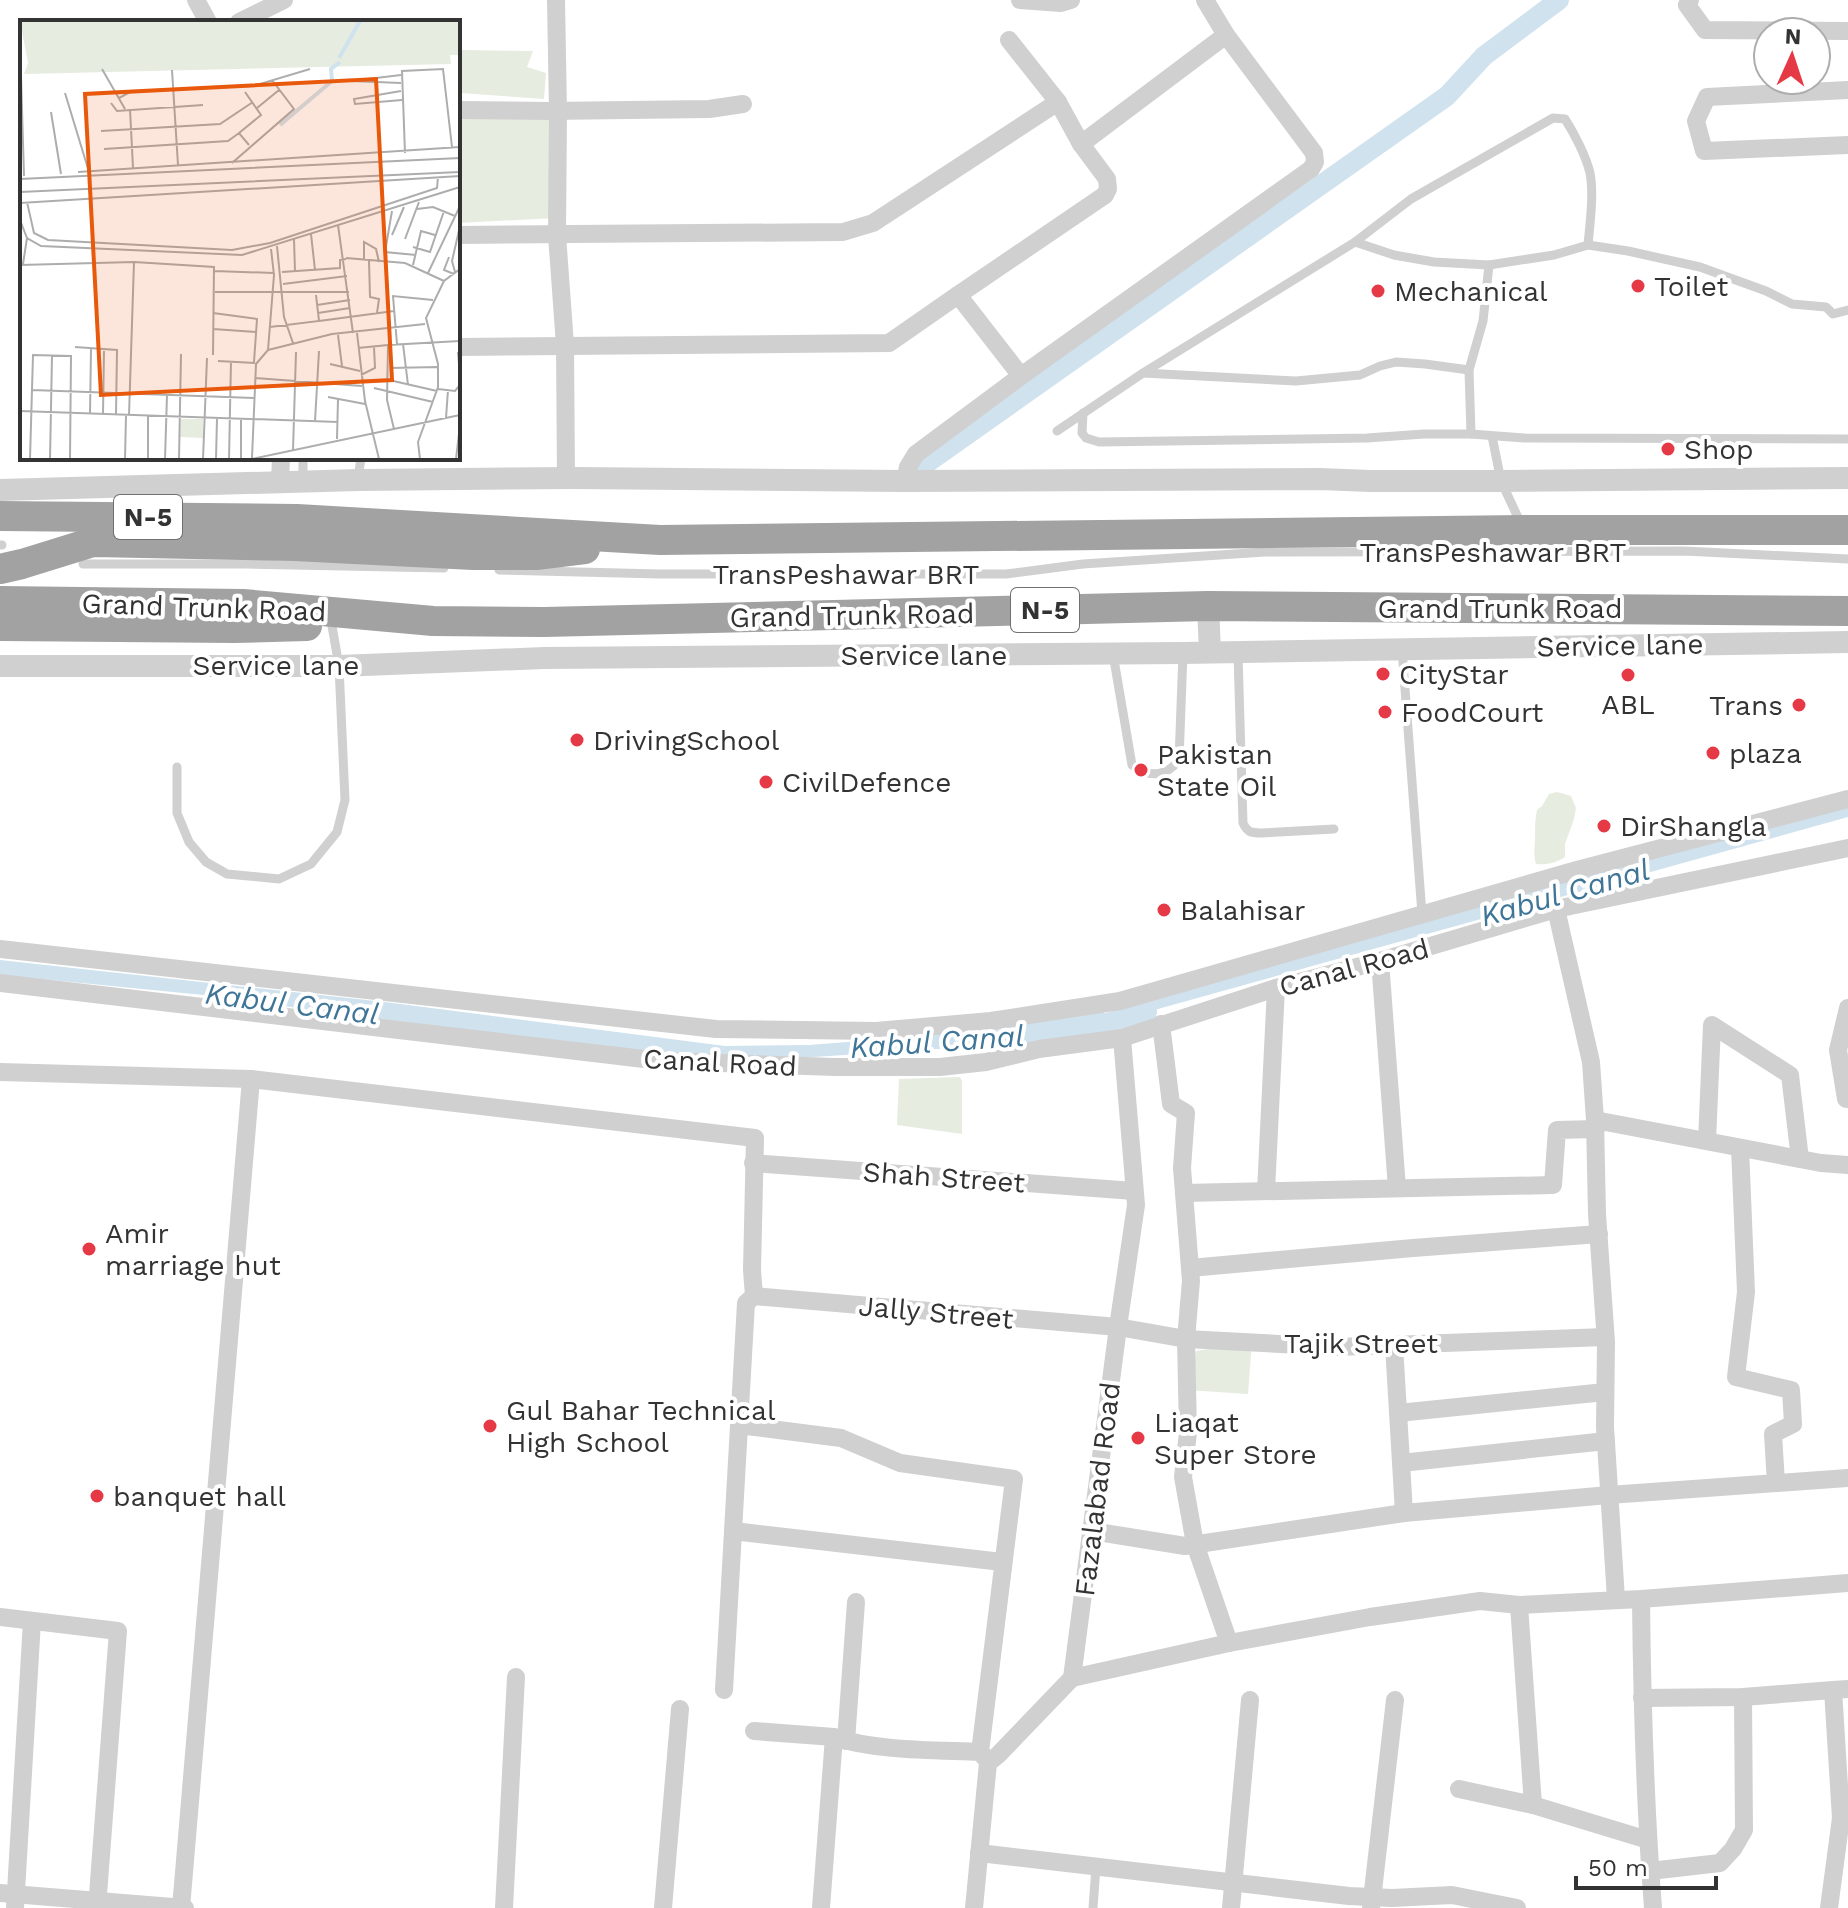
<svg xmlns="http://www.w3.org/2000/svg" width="1848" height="1908" viewBox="0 0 1848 1908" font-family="'Work Sans',sans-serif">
  <rect width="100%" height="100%" fill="#fff"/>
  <g fill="#e6ecdf">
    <polygon points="462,50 533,51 527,67 546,73 544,99 460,93"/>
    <polygon points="463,110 548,111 557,218 458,223 458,170"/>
    <path d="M1557,792L1571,796L1576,808L1574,819L1565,844V857C1556,863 1547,865 1536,864C1533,854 1535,847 1535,837C1535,827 1535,820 1537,810L1542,806L1549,794Z"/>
    <polygon points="960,1077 962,1081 962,1134 897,1125 899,1079"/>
    <polygon points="1252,1342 1248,1394 1187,1390 1196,1351"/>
  </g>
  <g fill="#cfe2ee">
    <polygon points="1848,797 1848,817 1122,1019 1125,1005"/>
    <path d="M0,960L385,1002L725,1046L809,1045L911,1037L1093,1014L1101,1009C1107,1016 1107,1021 1104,1030L1090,1039L767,1060L662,1056L425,1028L234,998L0,975Z"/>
  </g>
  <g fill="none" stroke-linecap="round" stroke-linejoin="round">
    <g stroke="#cfe2ee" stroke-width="20">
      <polyline points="924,465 1447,96 1484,56 1559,0"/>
      <polyline points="1082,1030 1147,1012"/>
    </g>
    <g stroke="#d0d0d0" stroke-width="9">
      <polyline points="1355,242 1394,255 1434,262 1489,265 1554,255 1588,245 1628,251 1700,267 1766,291 1792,304 1826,307 1833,314 1848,310"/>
      <polyline points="1143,373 1296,381 1360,375 1380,366 1396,362 1425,364 1469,370"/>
      <polyline points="1083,413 1082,433 1086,438 1099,442 1367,438 1424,434 1471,434 1524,438 1848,439"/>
      <path d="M1057,431L1143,373L1355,242L1411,199L1553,118L1565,119C1574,133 1586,156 1590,173C1594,194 1590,223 1588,245"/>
      <polyline points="1471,434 1469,370 1483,321 1489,265"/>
      <polyline points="1492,436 1501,481 1521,524"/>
      <polyline points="358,478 361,458"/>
      <polyline points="303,480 303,458"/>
      <polyline points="0,545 2,545"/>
      <polyline points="83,564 246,564 444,568"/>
      <polyline points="499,570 660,574 1006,574 1083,564 1265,552 1684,551 1848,559"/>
      <polyline points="1402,649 1422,914"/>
      <path d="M1113,654L1132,765C1148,778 1166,777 1179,760L1183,653"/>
      <path d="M1238,654L1243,823C1247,832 1251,833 1261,833L1334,829"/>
      <polyline points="177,767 177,813 189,842 206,862 227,874 279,879 311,864 337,832 345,800 339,666 332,626"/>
      <polyline points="1093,1908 1096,1867"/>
    </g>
    <g stroke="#d0d0d0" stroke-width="18">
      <polyline points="196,0 208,22"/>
      <polyline points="556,0 558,111 557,235 565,345 566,479"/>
      <polyline points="1020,0 1061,3 1071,0"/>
      <polyline points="1690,0 1687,5 1705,30 1848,31"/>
      <polyline points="239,22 284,0"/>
      <polyline points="1848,90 1707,97 1696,121 1704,151 1848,145"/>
      <polyline points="458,110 548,111 709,109 743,104"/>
      <polyline points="1081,144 1226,35"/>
      <polyline points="458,235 843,232 873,223 1058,102"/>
      <polyline points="958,295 1105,195 1108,189 1107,179 1081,144 1058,102 1009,40"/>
      <polyline points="458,347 889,343 958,295 1021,376"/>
      <polyline points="280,481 281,458"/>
      <polyline points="905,481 908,467 916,454 1021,376 1311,169 1315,162 1314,153 1226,35 1205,0"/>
      <polyline points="1556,909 1591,1062 1595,1120 1597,1214 1606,1342 1605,1427 1616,1599"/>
      <polyline points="0,949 716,1029 876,1031 991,1021 1120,1001 1577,870 1848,799"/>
      <polyline points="1380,961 1397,1188"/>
      <polyline points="0,983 661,1061 835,1067 940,1067 986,1062 1039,1049 1122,1038 1276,988 1380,961 1556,909 1848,848"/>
      <polyline points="1848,1008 1838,1050 1846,1099 1848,1099"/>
      <polyline points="1161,1024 1171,1104 1186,1113 1182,1168 1191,1281 1186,1339 1188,1432 1183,1477 1195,1544 1229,1643"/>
      <polyline points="0,1072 251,1079 755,1138 752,1270 754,1296 746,1303 724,1690"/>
      <polyline points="1595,1120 1821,1163 1848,1165"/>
      <polyline points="1707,1141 1712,1025 1790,1075 1800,1159"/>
      <polyline points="1740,1148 1746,1292 1736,1377 1791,1390 1793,1424 1773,1434 1776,1483"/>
      <polyline points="753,1163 1134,1191"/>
      <polyline points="1266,1191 1276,988"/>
      <polyline points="1184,1193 1553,1185 1557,1130 1596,1129"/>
      <polyline points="1190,1268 1413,1248 1599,1234"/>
      <polyline points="754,1296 1118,1327 1186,1339 1337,1347 1605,1337"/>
      <polyline points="1398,1413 1605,1392"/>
      <polyline points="739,1425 841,1438 900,1463 1014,1479 980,1752"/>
      <polyline points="1401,1463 1606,1441"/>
      <polyline points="1404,1513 1609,1495 1848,1478"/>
      <polyline points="733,1531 1002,1562"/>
      <polyline points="1092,1531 1185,1546 1404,1513 1394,1345"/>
      <path d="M1641,1599C1642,1702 1645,1805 1653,1908"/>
      <polyline points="1519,1605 1533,1805"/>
      <polyline points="0,1617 118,1631 97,1908"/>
      <polyline points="1072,1678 1229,1643 1370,1617 1480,1601 1519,1605 1641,1599 1848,1583"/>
      <polyline points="1642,1698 1743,1697 1833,1690"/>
      <path d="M754,1731L834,1737C875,1751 936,1750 980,1752L987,1760"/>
      <polyline points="846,1741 856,1602"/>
      <polyline points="1459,1789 1533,1805 1648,1840"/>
      <polyline points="979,1853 1349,1896 1392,1898 1452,1895 1517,1908"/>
      <polyline points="1650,1871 1720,1863 1733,1849 1744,1830 1743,1697"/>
      <polyline points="0,1893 185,1908"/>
      <polyline points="15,1908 32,1621"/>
      <polyline points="181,1908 251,1079"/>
      <polyline points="504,1908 516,1677"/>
      <polyline points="663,1908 680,1709"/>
      <polyline points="821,1908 834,1737"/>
      <polyline points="974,1908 988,1763 998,1755 1072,1678 1118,1327 1136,1205 1122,1038"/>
      <polyline points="1231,1908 1250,1700"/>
      <polyline points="1371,1908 1395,1700"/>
      <polyline points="1829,1908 1841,1818 1833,1690 1848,1689"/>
    </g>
    <g stroke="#d0d0d0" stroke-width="22">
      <polyline points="0,490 358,480 574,478 905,481 1319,479 1371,481 1501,481 1848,478"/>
      <polyline points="1208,606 1210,652"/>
      <polyline points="0,666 339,666 544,658 1183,653 1848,642"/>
    </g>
    <g stroke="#a2a2a2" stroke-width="30">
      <polyline points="0,516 297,519 660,540 1524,530 1848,530"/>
      <polyline points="0,569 22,564 93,542 295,546 473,555 536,555 585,549"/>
      <polyline points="0,601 243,604 433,621 544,622 1208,606 1848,611"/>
      <polyline points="0,626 235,628 307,626"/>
    </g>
  </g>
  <g fill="#e63946" stroke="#fff" stroke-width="3">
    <circle cx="1638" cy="286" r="8"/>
    <circle cx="1378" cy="291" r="8"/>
    <circle cx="1668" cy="449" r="8"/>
    <circle cx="1383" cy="674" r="8"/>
    <circle cx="1628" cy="675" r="8"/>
    <circle cx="1799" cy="705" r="8"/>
    <circle cx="1385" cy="712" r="8"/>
    <circle cx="577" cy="740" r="8"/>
    <circle cx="1713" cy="753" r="8"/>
    <circle cx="1141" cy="770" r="8"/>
    <circle cx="766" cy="782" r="8"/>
    <circle cx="1604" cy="826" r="8"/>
    <circle cx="1164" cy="910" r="8"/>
    <circle cx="89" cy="1249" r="8"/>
    <circle cx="490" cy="1426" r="8"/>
    <circle cx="1138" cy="1438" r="8"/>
    <circle cx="97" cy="1496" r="8"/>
  </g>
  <g text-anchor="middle" stroke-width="8" stroke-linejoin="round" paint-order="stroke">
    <g fill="#fff" stroke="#707070" stroke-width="2">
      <rect x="114" y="495" width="68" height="44" rx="6"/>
      <rect x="1011" y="588" width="68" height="44" rx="6"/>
    </g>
    <g font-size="26" font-weight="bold" fill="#333">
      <text x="148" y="526">N-5</text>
      <text x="1045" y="619">N-5</text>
    </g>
    <g font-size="28" fill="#333" stroke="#fff" text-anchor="start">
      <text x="1654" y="296">Toilet</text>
      <text x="1394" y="301">Mechanical</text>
      <text x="1684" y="459">Shop</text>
      <text x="1399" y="684">CityStar</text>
      <text x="1628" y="714" text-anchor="middle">ABL</text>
      <text x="1783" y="715" text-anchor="end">Trans</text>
      <text x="1401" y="722">FoodCourt</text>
      <text x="593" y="750">DrivingSchool</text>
      <text x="1729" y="763">plaza</text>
      <text x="1157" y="764">Pakistan<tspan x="1157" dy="32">State Oil</tspan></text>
      <text x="782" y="792">CivilDefence</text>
      <text x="1620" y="836">DirShangla</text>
      <text x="1180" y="920">Balahisar</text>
      <text x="105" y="1243">Amir<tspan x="105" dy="32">marriage hut</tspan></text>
      <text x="506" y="1420">Gul Bahar Technical<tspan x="506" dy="32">High School</tspan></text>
      <text x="1154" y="1432">Liaqat<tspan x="1154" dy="32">Super Store</tspan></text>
      <text x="113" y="1506">banquet hall</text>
    </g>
    <g font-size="28" fill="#333" stroke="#fff">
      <text x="1493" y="562">TransPeshawar BRT</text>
      <text x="846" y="584">TransPeshawar BRT</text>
      <text transform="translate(204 607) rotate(2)" y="10">Grand Trunk Road</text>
      <text x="1500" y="618">Grand Trunk Road</text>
      <text transform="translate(852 615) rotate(-1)" y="10">Grand Trunk Road</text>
      <text transform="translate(1620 645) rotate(-1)" y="10">Service lane</text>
      <text x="924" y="665">Service lane</text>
      <text x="276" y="675">Service lane</text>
      <text transform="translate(1354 967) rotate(-15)" y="10">Canal Road</text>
      <text transform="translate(720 1062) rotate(3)" y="10">Canal Road</text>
      <text transform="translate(944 1177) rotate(4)" y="10">Shah Street</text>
      <text transform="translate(936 1312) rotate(5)" y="10">Jally Street</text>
      <text x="1361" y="1353">Tajik Street</text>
      <text transform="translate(1097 1489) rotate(-83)" y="10">Fazalabad Road</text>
    </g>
    <g font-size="30" font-style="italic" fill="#3f7597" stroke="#fff">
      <text transform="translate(1565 893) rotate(-16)" y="10">Kabul Canal</text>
      <text transform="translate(292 1004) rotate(7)" y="10">Kabul Canal</text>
      <text transform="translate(937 1042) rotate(-4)" y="10">Kabul Canal</text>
    </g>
  </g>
  <g transform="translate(20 20)">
    <rect width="440" height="440" fill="#fff"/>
    <path d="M0,1H440V35H430L431,44L4,54L8,43ZM161,399H183V418L160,417Z" fill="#e6ecdf"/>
    <path fill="none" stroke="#cfe2ee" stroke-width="4" d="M319,38L340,1M260,105L312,61L311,49L320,42"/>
    <path fill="none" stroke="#adadad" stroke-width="2" d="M0,23L4,156M82,49L105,89M152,50L158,145M381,63L331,61L381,55M381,71L334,79L335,84L382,80M45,73L69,152M99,78L112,71L233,66L290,49M91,83L97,91L183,85M237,88L259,70M110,89L113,148M31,92L41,154M81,111L200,104L233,82M219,113L241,95L225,72M84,129L208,121L219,113L229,125M385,133L382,51L423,49L432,127M212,143L274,89L252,60M58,152L440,127M0,159L440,138M0,172L440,152M7,182L14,213L28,220L212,230L250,223L417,168L418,157M0,183L440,156M397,189L413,187L435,196M372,191L365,232L396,235M0,200L7,218L21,226L222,235L440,167M318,205L333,313M291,214L295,250M372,215L384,187M274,219L275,252M385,219L399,182M257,226L264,297L273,323M393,227L410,232L424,191M429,237L424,250L434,254M326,238L385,243L424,261M344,240V222L356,229L359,242M349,241L350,277L359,279L357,293M3,244L7,218M0,245L114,242L194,247L193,335M393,245L401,211L415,215M194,251L254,253M262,252L320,248V240L326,239M435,252L432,241L440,206M408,253L440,186M263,264L327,256M195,272H329M297,285L330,280M193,293L237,299L234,342M298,293L330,288M299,301L374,291M250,307L299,301L296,275M193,309L236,312M337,313L345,381L359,439M318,315L322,346M377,324L373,276L413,280M383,324L388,365M55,327L97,330L96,394M338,328L368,325M248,330L312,314L405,304M438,332L440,356M198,341L235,343M310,344L340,351M370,348L417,347M341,355L355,348L354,327M235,358L342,366M369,360L417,371M354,368L413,382M418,369L435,371L440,365M12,370L234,378M308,377L345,384M0,391L318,402M70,394L71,329M83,394L84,329M109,395L114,242M426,398L428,370M295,401L299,331M374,409L367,380L368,325L440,321M317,419L318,379M273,430L276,332M232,438L236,344L248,330L254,255L251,229M10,439L13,335L51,336L50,439M30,439L32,336M105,439L106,395M128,439V396M145,439L147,375M159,439L161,334M183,439L187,338M196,439L197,398M209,439L211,341M221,439V399M232,439L440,395M400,439L398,422L418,367V344L406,298L424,261L440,249M436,439L440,405"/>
    <path fill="#e8590c" fill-opacity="0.15" stroke="#e8590c" stroke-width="4" d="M356,59L372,360L81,375L65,74Z"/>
    <rect width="440" height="440" fill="none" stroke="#333" stroke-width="4"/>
  </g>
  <g transform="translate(1792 56) rotate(3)"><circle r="38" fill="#ffffff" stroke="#adadad" stroke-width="2"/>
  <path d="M0-6L14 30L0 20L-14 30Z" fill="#e63946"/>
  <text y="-12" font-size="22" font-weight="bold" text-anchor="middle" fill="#333333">N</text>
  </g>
  <path d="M1576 1876v12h140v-12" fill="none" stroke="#333333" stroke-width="4"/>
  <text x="1588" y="1876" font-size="24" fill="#333333" stroke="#ffffff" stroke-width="6" paint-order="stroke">50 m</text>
</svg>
